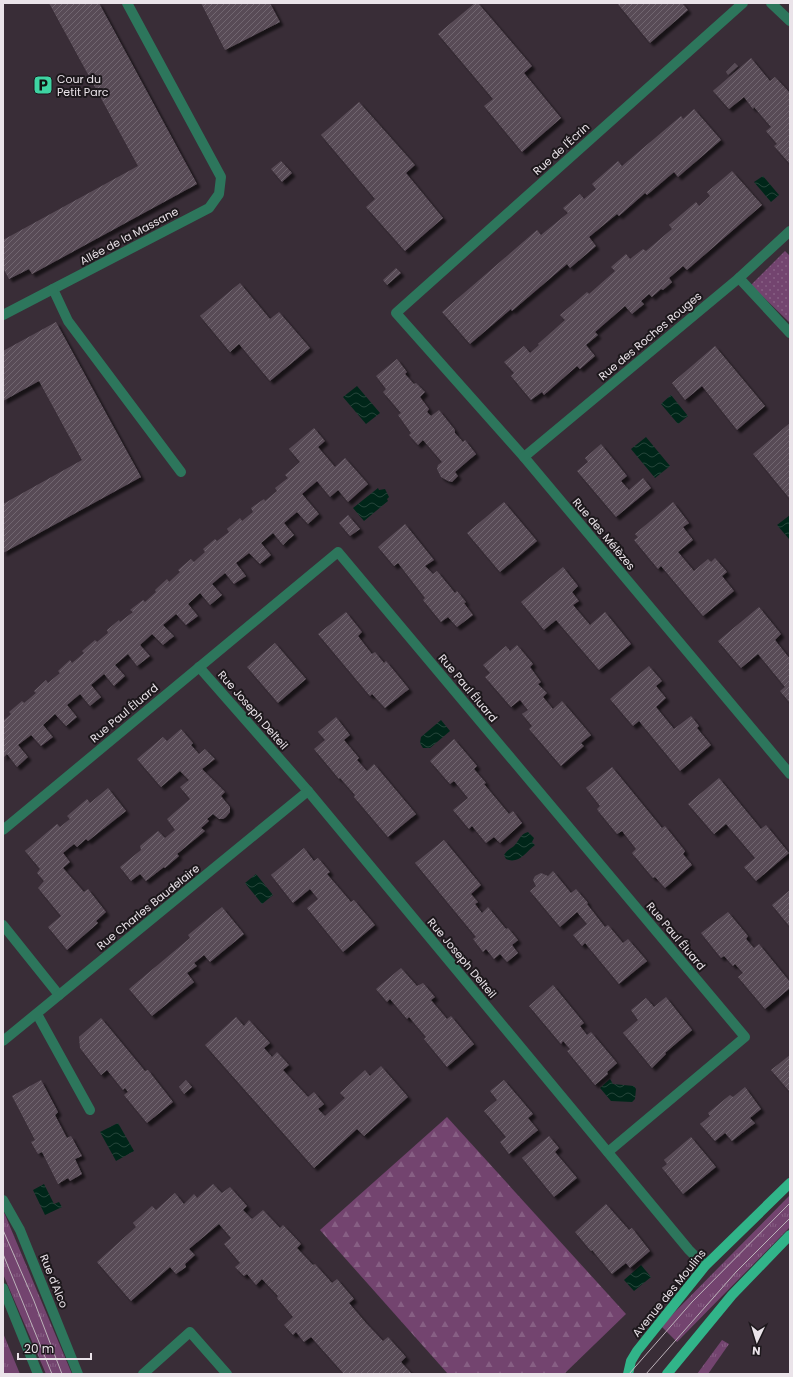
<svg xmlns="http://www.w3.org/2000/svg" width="793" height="1377" viewBox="0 0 793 1377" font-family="Poppins,sans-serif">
  <defs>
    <pattern id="grass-tufts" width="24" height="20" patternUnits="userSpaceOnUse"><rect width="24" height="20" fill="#73446f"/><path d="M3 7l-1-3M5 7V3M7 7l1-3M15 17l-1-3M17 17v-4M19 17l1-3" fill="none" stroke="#875f84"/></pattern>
    <pattern id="forest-firs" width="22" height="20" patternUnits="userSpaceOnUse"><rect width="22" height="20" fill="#73446f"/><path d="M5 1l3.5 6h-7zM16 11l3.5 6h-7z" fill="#875f84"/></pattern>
    <pattern id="park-dots" width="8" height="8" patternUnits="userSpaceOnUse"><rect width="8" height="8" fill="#73446f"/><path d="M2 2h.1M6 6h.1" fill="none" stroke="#875f84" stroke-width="1.8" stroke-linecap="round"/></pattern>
    <pattern id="water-waves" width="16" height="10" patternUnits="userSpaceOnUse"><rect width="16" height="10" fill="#002619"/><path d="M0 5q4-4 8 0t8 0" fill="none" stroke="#25453a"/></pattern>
    <pattern id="building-hatch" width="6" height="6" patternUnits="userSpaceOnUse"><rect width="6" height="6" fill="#594c57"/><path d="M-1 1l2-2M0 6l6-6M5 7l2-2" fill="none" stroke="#71666f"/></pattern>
    <filter id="shadow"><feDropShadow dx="3.5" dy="3.5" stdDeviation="1" flood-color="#0009"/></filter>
  </defs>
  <rect width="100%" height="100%" fill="#392d37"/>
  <g fill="url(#grass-tufts)">
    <polygon points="790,1195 790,1227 677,1342 661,1326"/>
    <polygon points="3,1210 72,1374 46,1374 3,1274"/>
    <polygon points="3,1333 20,1374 3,1374"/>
    <polygon points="722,1340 729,1344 708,1374 697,1374"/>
  </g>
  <polygon fill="url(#forest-firs)" points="447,1117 626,1314 564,1374 448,1374 320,1230"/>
  <polygon fill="url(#park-dots)" points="785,251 790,256 790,323 751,285"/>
  <g fill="url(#water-waves)">
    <polygon points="763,176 779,195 771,202 754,182"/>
    <polygon points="357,386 380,413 366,424 343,397"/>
    <polygon points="671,395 688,416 678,424 661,404"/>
    <polygon points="646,437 670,466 655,478 631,449"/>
    <polygon points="378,488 379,490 385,489 389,497 387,499 388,501 364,521 353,508"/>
    <polygon points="790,515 790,538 789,539 777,525"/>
    <polygon points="441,720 450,731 430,748 423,748 420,743 421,737"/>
    <path d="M528,832L534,838L532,842L535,845C526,852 518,865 506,859L504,855C507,850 510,849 514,846C519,841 520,834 528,832Z"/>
    <polygon points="256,874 273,895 262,904 245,883"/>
    <polygon points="610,1079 613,1084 634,1086 636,1089 635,1099 632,1102 611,1101 600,1088"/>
    <polygon points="118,1123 134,1151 116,1161 100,1132"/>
    <polygon points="44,1184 54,1204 59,1202 62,1207 45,1215 33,1190"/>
    <polygon points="641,1265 651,1277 634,1291 624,1280"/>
  </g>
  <g fill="url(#building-hatch)" filter="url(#shadow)">
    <polygon points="49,3 99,3 197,184 32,274 29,269 9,279 3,268 3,240 138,166"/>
    <polygon points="201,3 270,3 280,22 225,50"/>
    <polygon points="475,3 478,3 532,66 524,73 561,118 522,152 484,106 493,99 438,34"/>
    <polygon points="617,3 682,3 688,10 650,43"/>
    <polygon points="751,58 770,81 775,77 790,93 790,164 774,146 777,144 766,131 771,127 754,107 753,109 744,97 729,109 713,91"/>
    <polygon points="735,63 738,66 728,75 726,72"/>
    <polygon points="359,102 415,165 406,173 443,218 405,251 366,207 375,199 321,135"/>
    <polygon points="694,109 721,140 678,177 674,172 647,195 645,193 619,216 617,214 589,237 596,246 570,268 567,264 512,311 511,309 470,344 442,312 537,230 541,235 568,213 563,208 580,194 584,199 596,189 592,184 618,161 622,166 681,116 683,119"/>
    <polygon points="281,161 292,173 282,182 271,169"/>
    <polygon points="732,171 762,205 687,270 683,266 669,278 672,282 663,290 661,289 652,297 649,294 641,301 644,304 632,314 625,306 595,332 598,335 586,345 595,356 580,369 577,366 544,395 542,392 531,400 511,376 514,373 504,362 524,346 530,353 539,345 538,344 565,320 560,315 587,292 589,294 615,271 611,267 626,254 630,259 643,249 646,251 672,229 669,225 696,202 699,206 710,196 707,192"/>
    <polygon points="396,268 401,273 387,285 383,280"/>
    <polygon points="240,283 270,319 279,312 310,348 270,381 239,344 230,352 200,316"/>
    <polygon points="56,322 141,477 3,553 3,504 82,460 39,381 3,401 3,351"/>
    <polygon points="715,346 765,406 737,430 702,386 685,400 672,383"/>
    <polygon points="397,359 407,372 405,374 414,384 416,383 425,392 420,397 429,409 427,412 431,416 439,410 455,430 455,433 463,442 465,440 476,454 455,472 458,476 452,482 448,481 441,477 437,469 438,465 442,462 423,440 418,445 409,435 411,433 398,415 401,413 383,392 386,389 376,376"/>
    <polygon points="790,423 790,499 753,454"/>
    <polygon points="314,428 325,441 318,447 335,467 345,458 368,484 348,502 338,490 330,497 317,481 302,494 319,514 308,524 297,512 284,523 294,535 288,540 283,545 273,533 261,543 271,555 260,564 249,553 236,563 246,576 234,584 225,573 212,584 222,595 210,605 200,593 188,604 198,616 186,625 176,614 163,625 174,636 163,645 152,634 140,645 150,656 137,666 128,654 115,665 125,676 114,686 104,674 91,685 101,697 90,706 80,694 67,705 77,717 66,726 55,714 43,725 53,737 41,746 31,735 18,745 28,757 17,767 7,754 3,758 3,721 11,714 9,712 22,701 24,703 36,693 34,691 46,680 48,683 60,673 58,671 70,660 72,663 84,653 82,651 95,640 97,642 108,633 107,630 119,620 120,622 133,612 130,610 143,600 145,602 156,592 155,590 167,579 169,582 180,572 178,570 191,559 194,562 205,552 203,549 215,539 217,541 229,532 227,529 240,518 242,521 253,512 251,508 264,499 265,501 277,491 275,488 288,478 285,475 300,462 289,449"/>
    <polygon points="601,444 627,476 621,481 629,490 643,478 651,488 616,517 577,471 588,462 585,458"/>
    <polygon points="504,502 537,541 500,572 467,533"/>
    <polygon points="673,502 689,523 683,527 693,540 678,552 694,571 708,559 711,562 715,558 727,572 722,576 734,591 703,616 661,566 658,569 634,540 638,537 635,534"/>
    <polygon points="348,515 360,529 350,536 339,523"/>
    <polygon points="405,524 434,560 425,566 433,574 437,571 455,593 457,591 466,602 464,603 473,615 457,627 448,617 441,622 423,600 425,598 398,563 394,566 378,547"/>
    <polygon points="563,567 578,586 572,592 579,601 573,605 590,625 605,612 631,644 599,670 556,620 544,630 521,602"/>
    <polygon points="759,607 781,634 775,640 790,659 790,703 780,691 785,687 758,654 741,668 718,641"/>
    <polygon points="346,612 362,632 358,636 372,654 375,652 384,663 386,661 409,689 385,708 372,694 370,696 318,634"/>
    <polygon points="275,643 306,679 278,703 247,667"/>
    <polygon points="517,645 533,664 530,667 541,682 538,684 547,693 543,697 553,709 562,701 591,735 581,743 584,746 561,766 529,729 532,726 522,714 528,710 520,700 511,707 485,677 490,673 483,665 506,646 510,651"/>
    <polygon points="649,666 662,681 656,686 666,698 656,707 674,729 691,716 699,726 697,728 711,745 680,771 639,721 633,726 610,699"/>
    <polygon points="336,717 350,735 344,740 359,758 357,760 367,771 374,764 416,814 388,837 354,797 355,795 340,778 339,779 314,749 325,740 318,732"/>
    <polygon points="181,729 193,743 191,745 199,754 205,749 215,759 202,769 225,792 221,796 230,807 230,812 226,817 223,819 219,819 213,814 207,819 209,821 201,828 205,831 177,854 179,856 165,868 164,867 146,881 140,874 131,881 120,867 141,850 140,846 158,831 165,838 175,830 167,819 190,799 180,787 189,780 180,771 161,787 137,759 163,737 167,741"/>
    <polygon points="454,739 477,766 474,769 486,783 484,784 509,814 513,811 522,823 500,843 494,837 486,843 472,826 469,829 453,810 468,798 454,781 450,784 430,761"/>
    <polygon points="612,767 662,828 665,826 685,851 683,854 692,865 665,888 655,877 653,878 632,853 636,849 622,831 617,834 599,812 597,809 600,806 586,788"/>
    <polygon points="719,778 761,829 766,825 789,853 756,881 744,867 755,858 726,824 714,834 688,804"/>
    <polygon points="108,788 126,811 88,841 86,839 77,847 74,844 63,853 70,862 63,868 84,892 88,889 106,912 96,921 98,923 67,950 48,927 61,916 38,888 44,881 37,873 40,869 25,851 57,824 60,827 70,819 67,816 87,799 90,803"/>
    <polygon points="444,840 481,885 471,894 478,902 475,904 482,913 488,907 506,929 508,928 518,940 512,945 518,953 507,962 500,954 494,959 486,949 483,952 473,939 476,937 415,863"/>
    <polygon points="304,848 314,861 318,858 330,872 327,874 351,902 354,900 375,925 343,952 307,908 318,899 310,889 293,903 271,875"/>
    <polygon points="553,871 571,893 576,889 588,903 587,904 605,927 608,925 623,943 628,939 647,961 619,984 585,943 582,946 573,935 587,924 577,912 560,927 530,891 536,886 533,880 535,876 541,873 548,876"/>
    <polygon points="790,890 790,927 772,905"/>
    <polygon points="222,907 244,934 210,962 204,955 194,963 197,966 187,973 194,982 152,1016 129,989 190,938 188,935"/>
    <polygon points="728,912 748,936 746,939 754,948 759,944 790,982 790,988 765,1009 738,977 743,973 735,964 733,966 724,956 721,958 701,933"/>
    <polygon points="401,968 417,986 423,983 435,997 431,1000 447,1019 451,1016 474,1044 447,1067 424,1039 426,1037 409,1017 407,1019 390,999 387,1002 376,989"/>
    <polygon points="553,985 584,1023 580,1026 587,1035 591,1032 617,1063 607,1072 608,1074 595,1085 567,1051 570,1049 563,1041 561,1044 529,1006"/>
    <polygon points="666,997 692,1030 665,1053 666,1054 652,1068 623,1033 638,1020 631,1010 646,998 654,1007"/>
    <polygon points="236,1017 244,1026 249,1020 270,1043 264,1048 272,1057 277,1052 289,1065 283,1070 308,1097 314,1092 324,1104 318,1109 325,1116 345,1098 340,1093 365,1070 370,1076 381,1066 408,1097 364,1136 357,1129 314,1168 205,1045"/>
    <polygon points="101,1018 145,1071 148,1070 173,1102 147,1123 124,1095 128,1092 125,1088 123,1090 107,1070 101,1075 80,1048 79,1037"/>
    <polygon points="790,1055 790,1092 771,1070"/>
    <polygon points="41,1080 58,1112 55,1115 67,1138 71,1136 82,1156 75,1159 82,1174 70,1181 68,1178 58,1184 42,1152 38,1154 31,1142 35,1140 12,1096"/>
    <polygon points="186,1080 192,1087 184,1094 179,1087"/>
    <polygon points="504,1080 533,1114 528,1118 538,1130 509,1154 500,1142 506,1137 484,1111 497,1100 490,1091"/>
    <polygon points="745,1087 761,1109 750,1118 755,1123 732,1141 725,1133 715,1141 700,1124 710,1116 708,1113 730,1095 733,1097"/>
    <polygon points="549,1136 559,1148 555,1152 577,1178 554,1197 522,1158"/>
    <polygon points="691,1137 716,1167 683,1194 662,1168 667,1164 664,1160"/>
    <polygon points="213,1184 222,1193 230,1187 247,1206 243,1210 252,1219 263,1210 280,1228 283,1225 301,1244 297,1248 313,1265 315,1264 332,1283 337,1279 354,1299 349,1303 366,1323 383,1341 388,1337 406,1357 401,1362 412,1374 344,1374 311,1337 304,1342 296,1332 293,1335 284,1325 293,1317 277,1298 278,1296 262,1279 256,1285 247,1274 244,1276 235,1267 240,1263 224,1244 231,1238 219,1224 189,1249 195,1255 185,1264 186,1267 176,1274 170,1267 131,1301 97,1262 136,1227 133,1223 152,1206 156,1210 175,1193 184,1204 194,1194 197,1198"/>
    <polygon points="606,1204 629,1230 632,1228 650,1251 630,1268 626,1263 612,1274 592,1250 591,1251 575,1232"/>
  </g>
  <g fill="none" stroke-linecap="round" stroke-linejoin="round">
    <g stroke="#2d765c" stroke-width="10">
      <polyline points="127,3 221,177 219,194 209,208 53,289 68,321 181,472"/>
      <polyline points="743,3 396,313 524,457 790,774"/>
      <polyline points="771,3 790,21"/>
      <polyline points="739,278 790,333"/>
      <polyline points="3,315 53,289"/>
      <polyline points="524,457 739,278 790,231"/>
      <polyline points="199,667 308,791 689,1250 705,1266"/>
      <polyline points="3,830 338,552 745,1037 608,1152"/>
      <polyline points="3,925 59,995"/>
      <polyline points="37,1014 90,1110"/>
      <polyline points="3,1041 308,791"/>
      <polyline points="3,1200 20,1230 78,1374"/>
      <polyline points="3,1288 38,1374"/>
      <polyline points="143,1374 190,1332 227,1374"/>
    </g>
    <g stroke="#31b489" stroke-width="10">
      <polyline points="628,1374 631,1361 637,1351 705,1266 790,1183"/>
      <polyline points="667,1374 732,1295 790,1235"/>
    </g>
    <g stroke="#bcb3ba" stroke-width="1">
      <polyline points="3,1230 34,1301 62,1374"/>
      <polyline points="3,1254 52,1374"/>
      <polyline points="629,1374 692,1302 790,1203"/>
      <polyline points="646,1374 736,1272 790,1218"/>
    </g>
  </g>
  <defs>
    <symbol id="parking-square" viewBox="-11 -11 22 22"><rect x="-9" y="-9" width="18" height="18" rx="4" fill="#3ed4a2" stroke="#1d181c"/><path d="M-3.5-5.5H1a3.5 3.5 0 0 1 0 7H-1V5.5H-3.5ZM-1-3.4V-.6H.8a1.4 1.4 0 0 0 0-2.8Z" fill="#111"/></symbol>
  </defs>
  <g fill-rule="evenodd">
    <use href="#parking-square" x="32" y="74" width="22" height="22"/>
  </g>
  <g text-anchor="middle" stroke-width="4" stroke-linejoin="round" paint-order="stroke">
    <g font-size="11" fill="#eae3e9" stroke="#1d181c" text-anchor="start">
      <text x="57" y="83">Cour du<tspan x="57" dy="13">Petit Parc</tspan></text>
    </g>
    <g font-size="11" fill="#eae3e9" stroke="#1d181c">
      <text transform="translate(561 149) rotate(-42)" y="4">Rue de l'Écrin</text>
      <text transform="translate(129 236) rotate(-28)" y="4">Allée de la Massane</text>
      <text transform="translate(650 336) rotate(-40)" y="4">Rue des Roches Rouges</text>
      <text transform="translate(604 534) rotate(50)" y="4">Rue des Mélèzes</text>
      <text transform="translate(468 688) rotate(50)" y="4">Rue Paul Éluard</text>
      <text transform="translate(253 710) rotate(49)" y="4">Rue Joseph Delteil</text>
      <text transform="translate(124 713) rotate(-40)" y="4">Rue Paul Éluard</text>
      <text transform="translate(148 907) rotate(-39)" y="4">Rue Charles Baudelaire</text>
      <text transform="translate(676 936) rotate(50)" y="4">Rue Paul Éluard</text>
      <text transform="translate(462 958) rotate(50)" y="4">Rue Joseph Delteil</text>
      <text transform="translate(54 1281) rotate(68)" y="4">Rue d'Alco</text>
      <text transform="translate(669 1293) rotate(-51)" y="4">Avenue des Moulins</text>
    </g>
  </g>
  <rect width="793" height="1377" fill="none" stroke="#eae3e9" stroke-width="8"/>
  <g transform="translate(757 1341) rotate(184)" stroke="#1d181c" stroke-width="3" paint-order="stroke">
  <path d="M0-3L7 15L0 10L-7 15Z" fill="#eae3e9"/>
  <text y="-6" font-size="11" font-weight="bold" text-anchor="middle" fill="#eae3e9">N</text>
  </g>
  <path d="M18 1353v6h73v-6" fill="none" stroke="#eae3e9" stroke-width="2"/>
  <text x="24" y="1353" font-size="12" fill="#eae3e9" stroke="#1d181c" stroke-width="3" paint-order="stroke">20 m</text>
</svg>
